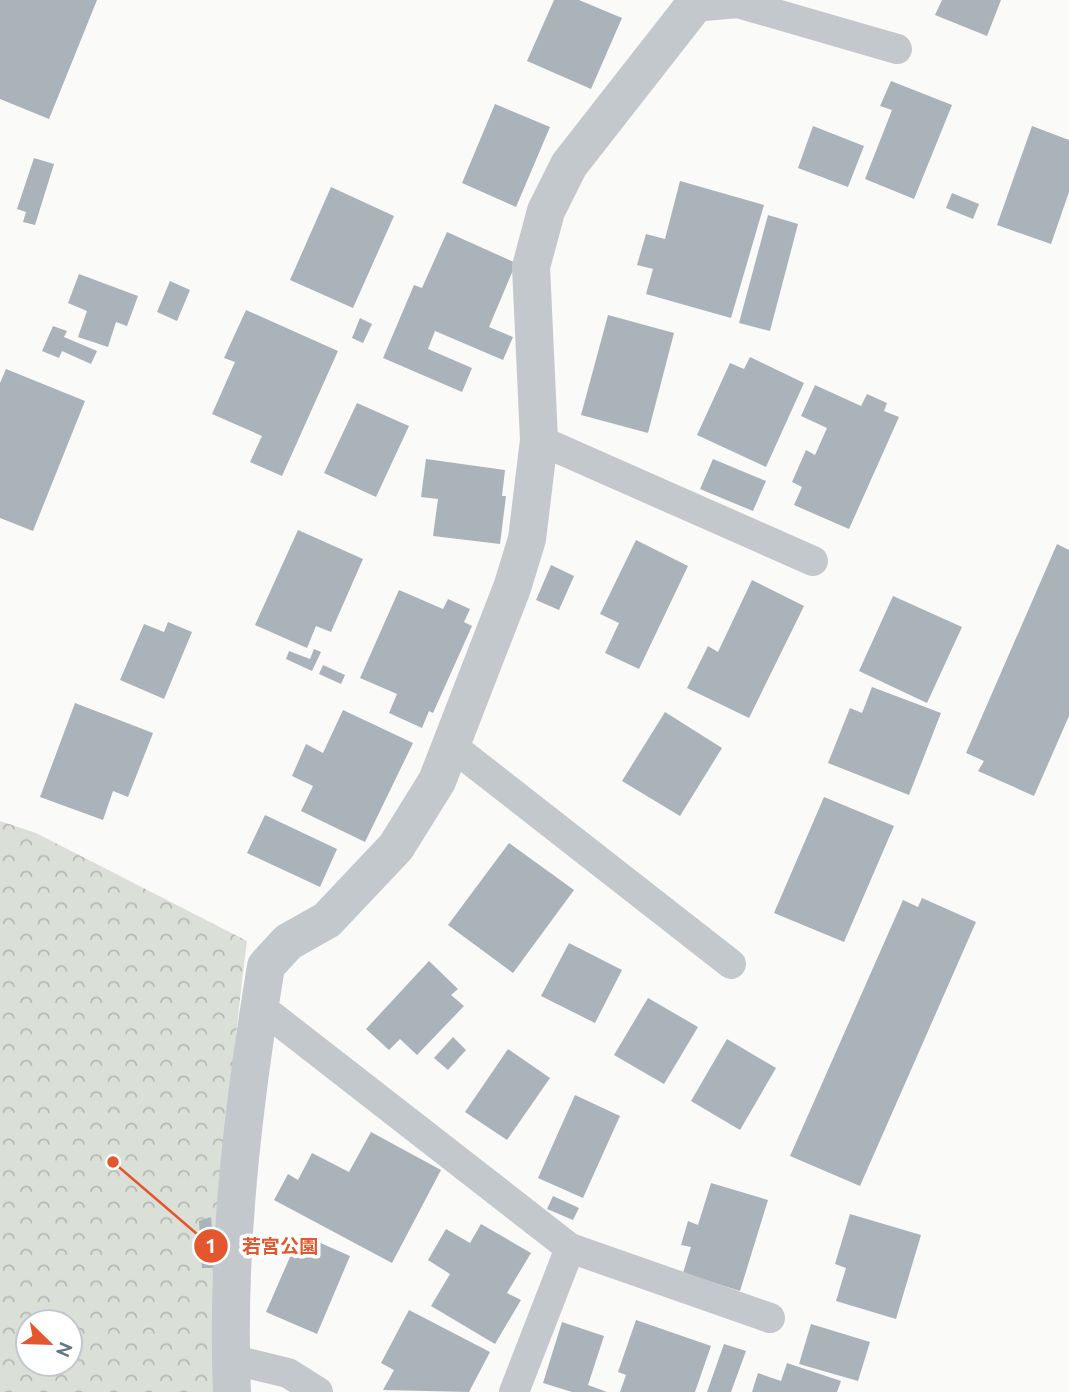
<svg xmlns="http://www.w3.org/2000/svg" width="1069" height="1392" viewBox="0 0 1069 1392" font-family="Ubuntu,'Noto Sans JP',sans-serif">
  <defs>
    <pattern id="park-crowns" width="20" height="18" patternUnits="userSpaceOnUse" patternTransform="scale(1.75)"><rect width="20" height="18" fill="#dadfd7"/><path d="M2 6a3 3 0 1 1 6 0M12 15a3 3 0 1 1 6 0" fill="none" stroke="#b4b9b4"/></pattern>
  </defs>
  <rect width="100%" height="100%" fill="#fafaf8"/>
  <path fill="url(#park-crowns)" fill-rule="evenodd" d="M0,821L36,833L247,941C228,1090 217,1241 216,1392H0ZM28,1322H70V1364H28Z"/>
  <g fill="#aab3b9">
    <polygon points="0,0 97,0 49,119 0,99"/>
    <polygon points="554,0 579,0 622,18 591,89 527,61"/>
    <polygon points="942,0 1001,0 987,36 935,15"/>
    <polygon points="891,81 952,105 914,199 865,179 892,110 880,106"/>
    <polygon points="495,104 550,127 516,207 462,183"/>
    <polygon points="813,126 864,146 848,187 798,168"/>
    <polygon points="1032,126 1069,140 1069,192 1051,244 997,225"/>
    <polygon points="34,158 54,164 35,225 23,222 26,212 17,209"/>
    <polygon points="680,181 764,205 731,318 646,294 653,269 637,265 646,234 665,239"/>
    <polygon points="331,187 394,216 353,308 290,280"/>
    <polygon points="952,193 979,204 973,219 946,208"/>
    <polygon points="768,215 798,224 770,331 739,323"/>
    <polygon points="447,232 516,263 489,327 513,337 503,360 435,331 428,349 472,368 462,392 383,358 414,285 422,288"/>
    <polygon points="79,274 138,296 127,326 116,322 108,347 78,337 87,311 68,303"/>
    <polygon points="170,281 190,290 177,321 157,312"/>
    <polygon points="246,310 338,351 282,476 250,462 262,436 212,414 235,362 224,358"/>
    <polygon points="608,315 674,333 648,433 581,415"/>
    <polygon points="360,318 372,324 363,343 352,338"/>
    <polygon points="53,326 67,331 64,337 97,351 91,364 62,351 59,358 42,351"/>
    <polygon points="750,357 804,383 766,467 697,435 730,363 744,369"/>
    <polygon points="6,369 85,401 33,531 0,518 0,383"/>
    <polygon points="815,385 861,406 867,394 887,403 884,411 899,417 849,529 794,505 802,487 792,482 806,450 815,455 827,428 801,416"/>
    <polygon points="357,403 409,426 376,497 324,473"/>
    <polygon points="426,459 505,470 502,496 506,496 500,544 433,536 438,499 421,497"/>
    <polygon points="713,459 766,481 753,511 700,489"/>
    <polygon points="298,530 363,559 331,632 316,626 307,648 255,625"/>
    <polygon points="636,540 688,566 639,669 605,653 619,623 600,614"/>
    <polygon points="1057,544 1069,550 1069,716 1034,796 978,771 984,761 966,753"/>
    <polygon points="551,565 574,576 559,610 536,600"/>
    <polygon points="752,580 804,606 749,718 687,688 708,646 718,652"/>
    <polygon points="399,590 443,609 448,599 470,609 464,622 472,626 433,713 429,711 422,728 389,713 397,694 360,678"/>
    <polygon points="893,596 962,627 927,703 859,671"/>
    <polygon points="168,622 192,632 164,699 120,680 144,624 164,632"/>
    <polygon points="314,649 321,652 312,671 286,659 289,651 310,659"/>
    <polygon points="323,665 345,675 341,684 319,674"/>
    <polygon points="872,687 941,713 909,795 828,763 850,708 862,713"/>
    <polygon points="75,703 153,733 128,797 113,791 103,820 40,797"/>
    <polygon points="343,710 413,743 365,842 301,811 313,786 292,776 306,744 323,753"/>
    <polygon points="665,712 722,748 680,816 622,781"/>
    <polygon points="824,797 894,826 844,942 774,913"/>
    <polygon points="265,815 337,849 320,887 247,853"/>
    <polygon points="509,843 574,890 513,973 448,925"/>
    <polygon points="922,898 976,922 860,1186 790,1156 903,900 918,907"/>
    <polygon points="569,943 622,970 595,1023 541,996"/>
    <polygon points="429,961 458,989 451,995 464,1006 417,1055 400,1039 389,1050 366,1029"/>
    <polygon points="648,998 698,1027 664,1084 614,1055"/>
    <polygon points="453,1037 466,1050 448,1070 434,1058"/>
    <polygon points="727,1039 776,1068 740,1130 691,1101"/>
    <polygon points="508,1049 550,1078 507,1140 465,1112"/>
    <polygon points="575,1095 620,1116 583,1198 538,1178"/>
    <polygon points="371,1132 441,1170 392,1263 274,1200 288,1174 298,1180 312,1153 349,1172"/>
    <polygon points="711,1183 768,1200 740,1291 683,1273 691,1247 681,1245 688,1221 698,1225"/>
    <polygon points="553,1196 579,1208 573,1220 547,1209"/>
    <polygon points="850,1214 921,1235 896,1319 836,1301 846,1268 835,1264"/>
    <polygon points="211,1217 215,1268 202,1268 199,1221"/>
    <polygon points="481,1224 531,1253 507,1293 521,1300 495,1344 431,1306 450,1274 428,1260 446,1229 470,1243"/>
    <polygon points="300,1234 350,1256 317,1334 266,1312"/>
    <polygon points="409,1310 490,1352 469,1392 383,1390 394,1370 381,1363"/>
    <polygon points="636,1320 711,1346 695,1392 620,1392 626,1375 618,1372"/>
    <polygon points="562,1322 604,1336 588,1385 607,1392 572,1392 543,1383"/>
    <polygon points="811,1324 870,1342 858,1381 799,1364"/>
    <polygon points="724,1344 746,1351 731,1392 707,1392"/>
    <polygon points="787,1363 841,1381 837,1392 752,1392 758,1373 781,1381"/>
  </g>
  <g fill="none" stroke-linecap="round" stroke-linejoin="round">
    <g stroke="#c3c8cc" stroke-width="30">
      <polyline points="693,7 738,3 897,49"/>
      <polyline points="539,440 813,561"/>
      <polyline points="452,746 731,964"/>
      <polyline points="259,1006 570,1248 770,1318"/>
      <polyline points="230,1359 288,1373 318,1392"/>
      <polyline points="514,1392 570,1248"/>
    </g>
    <path stroke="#c3c8cc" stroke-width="38" d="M232,1392C226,1249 243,1107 266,966L288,942L327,920L396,847L437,781L512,588L527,539L539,440L531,267L546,211L569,165L698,0"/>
  </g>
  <path fill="none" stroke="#e4572e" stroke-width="2.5" d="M113 1162L211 1246"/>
  <g fill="#e4572e" stroke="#fff" stroke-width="2.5">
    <circle cx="113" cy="1162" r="7"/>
    <circle cx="211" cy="1246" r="18"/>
  </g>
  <g font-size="21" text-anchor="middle" font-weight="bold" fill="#fff">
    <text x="211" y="1253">1</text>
  </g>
  <g font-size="19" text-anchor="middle" font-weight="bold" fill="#e4572e" stroke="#fff" stroke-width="7" stroke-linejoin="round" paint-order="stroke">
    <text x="280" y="1253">若宮公園</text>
  </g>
  <g transform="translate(49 1343) rotate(113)"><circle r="33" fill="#ffffff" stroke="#c1c8cd" stroke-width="2"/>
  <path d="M0-5L12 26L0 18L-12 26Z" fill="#e4572e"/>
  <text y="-10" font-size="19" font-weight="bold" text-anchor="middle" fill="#657683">N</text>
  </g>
</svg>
